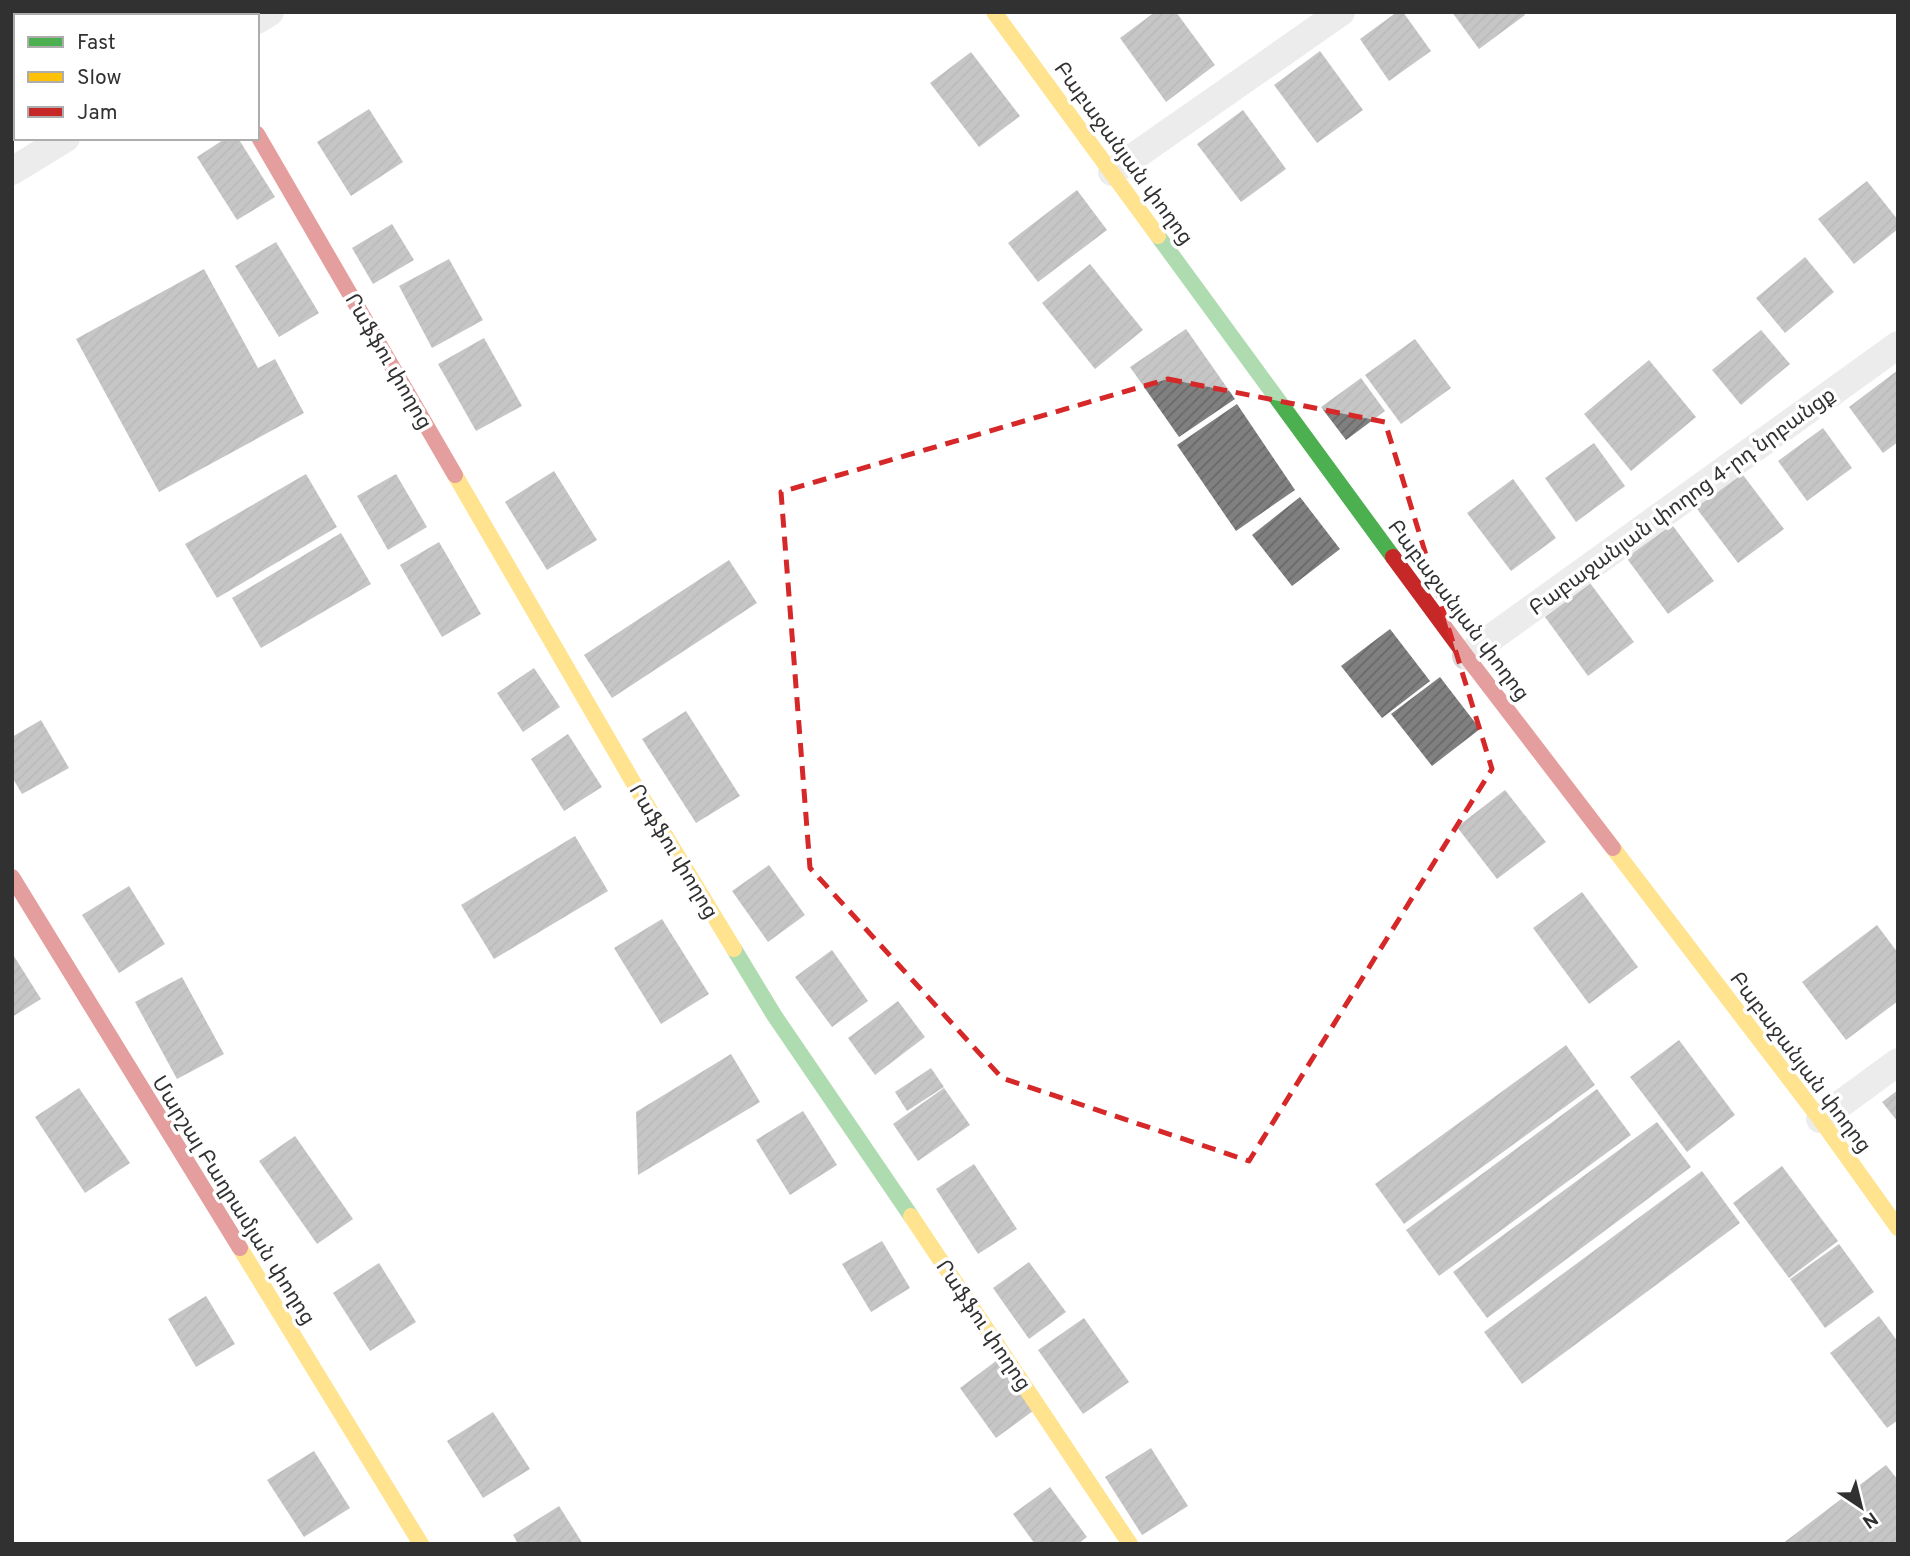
<svg xmlns="http://www.w3.org/2000/svg" width="1910" height="1556" viewBox="0 0 1910 1556" font-family="Overpass,'Noto Sans Armenian',sans-serif">
  <defs>
    <pattern id="building-hatch" width="6" height="6" patternUnits="userSpaceOnUse" patternTransform="scale(1.75)"><rect width="6" height="6" fill="#808080"/><path d="M-1 1l2-2M0 6l6-6M5 7l2-2" fill="none" stroke="#696969"/></pattern>
  </defs>
  <rect width="100%" height="100%" fill="#fff"/>
  <g fill="url(#building-hatch)">
    <polygon points="1155,12 1176,12 1215,65 1166,102 1120,38"/>
    <polygon points="1397,12 1403,12 1431,51 1389,81 1360,39"/>
    <polygon points="1452,12 1522,12 1525,15 1479,49"/>
    <polygon points="16,41 16,139 12,142 12,43"/>
    <polygon points="1320,51 1363,110 1317,143 1274,85"/>
    <polygon points="971,52 1020,116 979,147 930,83"/>
    <polygon points="369,109 403,162 351,196 317,142"/>
    <polygon points="1243,110 1286,169 1241,202 1197,144"/>
    <polygon points="226,138 238,138 275,197 237,220 197,157"/>
    <polygon points="1867,181 1898,220 1898,229 1854,264 1818,219"/>
    <polygon points="1077,190 1107,230 1038,282 1008,243"/>
    <polygon points="392,224 414,260 373,284 352,248"/>
    <polygon points="276,242 319,313 279,337 235,266"/>
    <polygon points="1805,257 1834,292 1785,333 1756,298"/>
    <polygon points="449,259 483,320 432,348 399,286"/>
    <polygon points="1090,264 1143,330 1095,369 1042,303"/>
    <polygon points="204,269 258,368 275,359 304,413 159,492 76,339"/>
    <polygon points="1186,329 1235,399 1179,437 1130,367"/>
    <polygon points="1761,330 1790,364 1741,405 1712,370"/>
    <polygon points="484,338 522,406 476,431 438,364"/>
    <polygon points="1415,339 1451,388 1401,424 1365,375"/>
    <polygon points="1649,360 1696,417 1631,471 1584,414"/>
    <polygon points="1898,370 1898,442 1883,453 1849,407"/>
    <polygon points="1361,378 1385,411 1346,440 1321,407"/>
    <polygon points="1237,404 1295,490 1236,531 1177,445"/>
    <polygon points="1823,428 1852,468 1807,501 1778,461"/>
    <polygon points="1594,443 1625,486 1576,522 1545,478"/>
    <polygon points="554,471 597,540 547,570 505,502"/>
    <polygon points="1740,471 1784,529 1738,563 1694,505"/>
    <polygon points="306,474 337,527 217,598 185,544"/>
    <polygon points="396,474 427,527 388,550 357,496"/>
    <polygon points="1513,479 1556,538 1511,571 1467,513"/>
    <polygon points="1300,497 1340,549 1292,586 1252,535"/>
    <polygon points="1670,522 1714,581 1668,614 1625,556"/>
    <polygon points="341,533 371,584 261,648 232,598"/>
    <polygon points="439,542 481,614 442,637 400,565"/>
    <polygon points="729,560 757,603 612,698 584,655"/>
    <polygon points="1590,583 1634,642 1588,676 1545,617"/>
    <polygon points="1390,629 1430,681 1382,718 1341,666"/>
    <polygon points="534,668 560,707 523,732 497,693"/>
    <polygon points="1440,677 1480,729 1432,766 1391,714"/>
    <polygon points="686,711 740,796 696,823 642,739"/>
    <polygon points="41,720 69,768 22,794 12,777 12,737"/>
    <polygon points="568,734 602,787 564,811 531,759"/>
    <polygon points="1505,790 1546,842 1497,879 1457,827"/>
    <polygon points="575,836 608,891 494,959 461,905"/>
    <polygon points="769,865 805,915 768,942 732,891"/>
    <polygon points="129,886 165,944 119,973 82,915"/>
    <polygon points="1582,892 1638,967 1589,1004 1533,928"/>
    <polygon points="662,919 709,994 661,1024 614,948"/>
    <polygon points="1877,925 1898,953 1898,1001 1846,1040 1802,982"/>
    <polygon points="832,950 868,1001 832,1027 795,977"/>
    <polygon points="12,953 41,999 12,1017"/>
    <polygon points="182,977 224,1054 177,1079 135,1002"/>
    <polygon points="898,1001 925,1037 875,1075 848,1038"/>
    <polygon points="1679,1040 1735,1115 1687,1152 1630,1077"/>
    <polygon points="1566,1045 1595,1085 1404,1224 1375,1184"/>
    <polygon points="731,1054 760,1102 638,1175 636,1112"/>
    <polygon points="931,1068 944,1087 907,1111 895,1092"/>
    <polygon points="79,1088 130,1163 85,1193 35,1117"/>
    <polygon points="944,1088 970,1125 918,1161 893,1124"/>
    <polygon points="1597,1089 1631,1135 1439,1276 1406,1230"/>
    <polygon points="1898,1090 1898,1122 1882,1102"/>
    <polygon points="803,1111 837,1165 790,1195 756,1140"/>
    <polygon points="1657,1122 1691,1167 1487,1318 1453,1272"/>
    <polygon points="295,1136 353,1219 317,1244 259,1161"/>
    <polygon points="974,1164 1017,1229 978,1254 936,1189"/>
    <polygon points="1782,1166 1838,1241 1789,1278 1733,1203"/>
    <polygon points="1702,1171 1740,1223 1522,1384 1484,1332"/>
    <polygon points="882,1241 910,1288 871,1312 842,1264"/>
    <polygon points="1839,1244 1874,1292 1825,1328 1790,1279"/>
    <polygon points="1029,1262 1066,1312 1029,1339 993,1288"/>
    <polygon points="379,1263 416,1322 370,1351 333,1293"/>
    <polygon points="206,1296 235,1344 196,1367 168,1319"/>
    <polygon points="1879,1316 1898,1342 1898,1420 1887,1428 1830,1353"/>
    <polygon points="1084,1318 1129,1382 1083,1414 1038,1350"/>
    <polygon points="996,1361 1033,1411 996,1438 960,1388"/>
    <polygon points="493,1412 530,1469 483,1498 447,1441"/>
    <polygon points="1151,1448 1188,1506 1142,1535 1105,1477"/>
    <polygon points="314,1451 350,1508 304,1537 267,1480"/>
    <polygon points="1886,1465 1898,1480 1898,1544 1782,1544"/>
    <polygon points="1050,1487 1087,1537 1078,1544 1035,1544 1013,1514"/>
    <polygon points="559,1506 583,1544 518,1544 513,1535"/>
  </g>
  <g fill="none" stroke-linecap="round" stroke-linejoin="round">
    <g stroke="#d5d5d5" stroke-width="28">
      <polyline points="186,12 188,16"/>
      <polyline points="257,20 270,12"/>
      <polyline points="12,171 66,138"/>
      <polyline points="1112,172 1341,12"/>
      <polyline points="1466,656 1898,345"/>
      <polyline points="1820,1119 1898,1062"/>
    </g>
    <g stroke="#4caf50" stroke-width="16">
      <polyline points="1158,236 1393,557"/>
      <polyline points="734,949 774,1015 911,1216"/>
    </g>
    <g stroke="#ffc107" stroke-width="16">
      <polyline points="994,12 1158,236"/>
      <polyline points="455,475 640,794 734,949"/>
      <polyline points="1613,848 1820,1119 1898,1228"/>
      <polyline points="911,1216 1130,1544"/>
      <polyline points="240,1248 421,1544"/>
    </g>
    <g stroke="#c62828" stroke-width="16">
      <polyline points="257,134 455,475"/>
      <polyline points="1393,557 1466,656 1613,848"/>
      <polyline points="12,877 240,1248"/>
    </g>
  </g>
  <path d="M0 0H1910V1556H0ZM1168,379L1385,422L1492,769L1249,1161L1002,1078L810,868L781,492Z" fill="#fff" fill-opacity=".55" fill-rule="evenodd"/>
  <path fill="none" stroke="#d62828" stroke-width="5" stroke-dasharray="14 9" stroke-linejoin="round" d="M1168,379L1385,422L1492,769L1249,1161L1002,1078L810,868L781,492Z"/>
  <g text-anchor="middle" stroke-width="7" stroke-linejoin="round" paint-order="stroke">
    <g font-size="21" fill="#313131" stroke="#fff">
      <text transform="translate(1124 153) rotate(54)" y="7">Բաբաջանյան փողոց</text>
      <text transform="translate(389 361) rotate(60)" y="7">Րաֆֆու փողոց</text>
      <text transform="translate(1682 501) rotate(-36)" y="7">Բաբաջանյան փողոց 4-րդ նրբանցք</text>
      <text transform="translate(1459 610) rotate(53)" y="7">Բաբաջանյան փողոց</text>
      <text transform="translate(674 851) rotate(59)" y="7">Րաֆֆու փողոց</text>
      <text transform="translate(1801 1062) rotate(53)" y="7">Բաբաջանյան փողոց</text>
      <text transform="translate(234 1200) rotate(58)" y="7">Մարշալ Բաղրամյան փողոց</text>
      <text transform="translate(984 1325) rotate(56)" y="7">Րաֆֆու փողոց</text>
    </g>
  </g>
  <rect width="1910" height="1556" fill="none" stroke="#313131" stroke-width="28"/>
  <rect x="14" y="14" width="245" height="126" fill="#ffffff" stroke="#adadad" stroke-width="2"/>
  <rect x="28" y="37" width="35" height="10" fill="#4caf50" stroke="#adadad" stroke-width="2"/>
  <text x="77" y="49" font-size="21" fill="#313131">Fast</text>
  <rect x="28" y="72" width="35" height="10" fill="#ffc107" stroke="#adadad" stroke-width="2"/>
  <text x="77" y="84" font-size="21" fill="#313131">Slow</text>
  <rect x="28" y="107" width="35" height="10" fill="#c62828" stroke="#adadad" stroke-width="2"/>
  <text x="77" y="119" font-size="21" fill="#313131">Jam</text>
  <g transform="translate(1861 1507) rotate(145)" stroke="#ffffff" stroke-width="5" paint-order="stroke">
  <path d="M0-5L12 26L0 18L-12 26Z" fill="#313131"/>
  <text y="-10" font-size="19" font-weight="bold" text-anchor="middle" fill="#313131">N</text>
  </g>
</svg>
